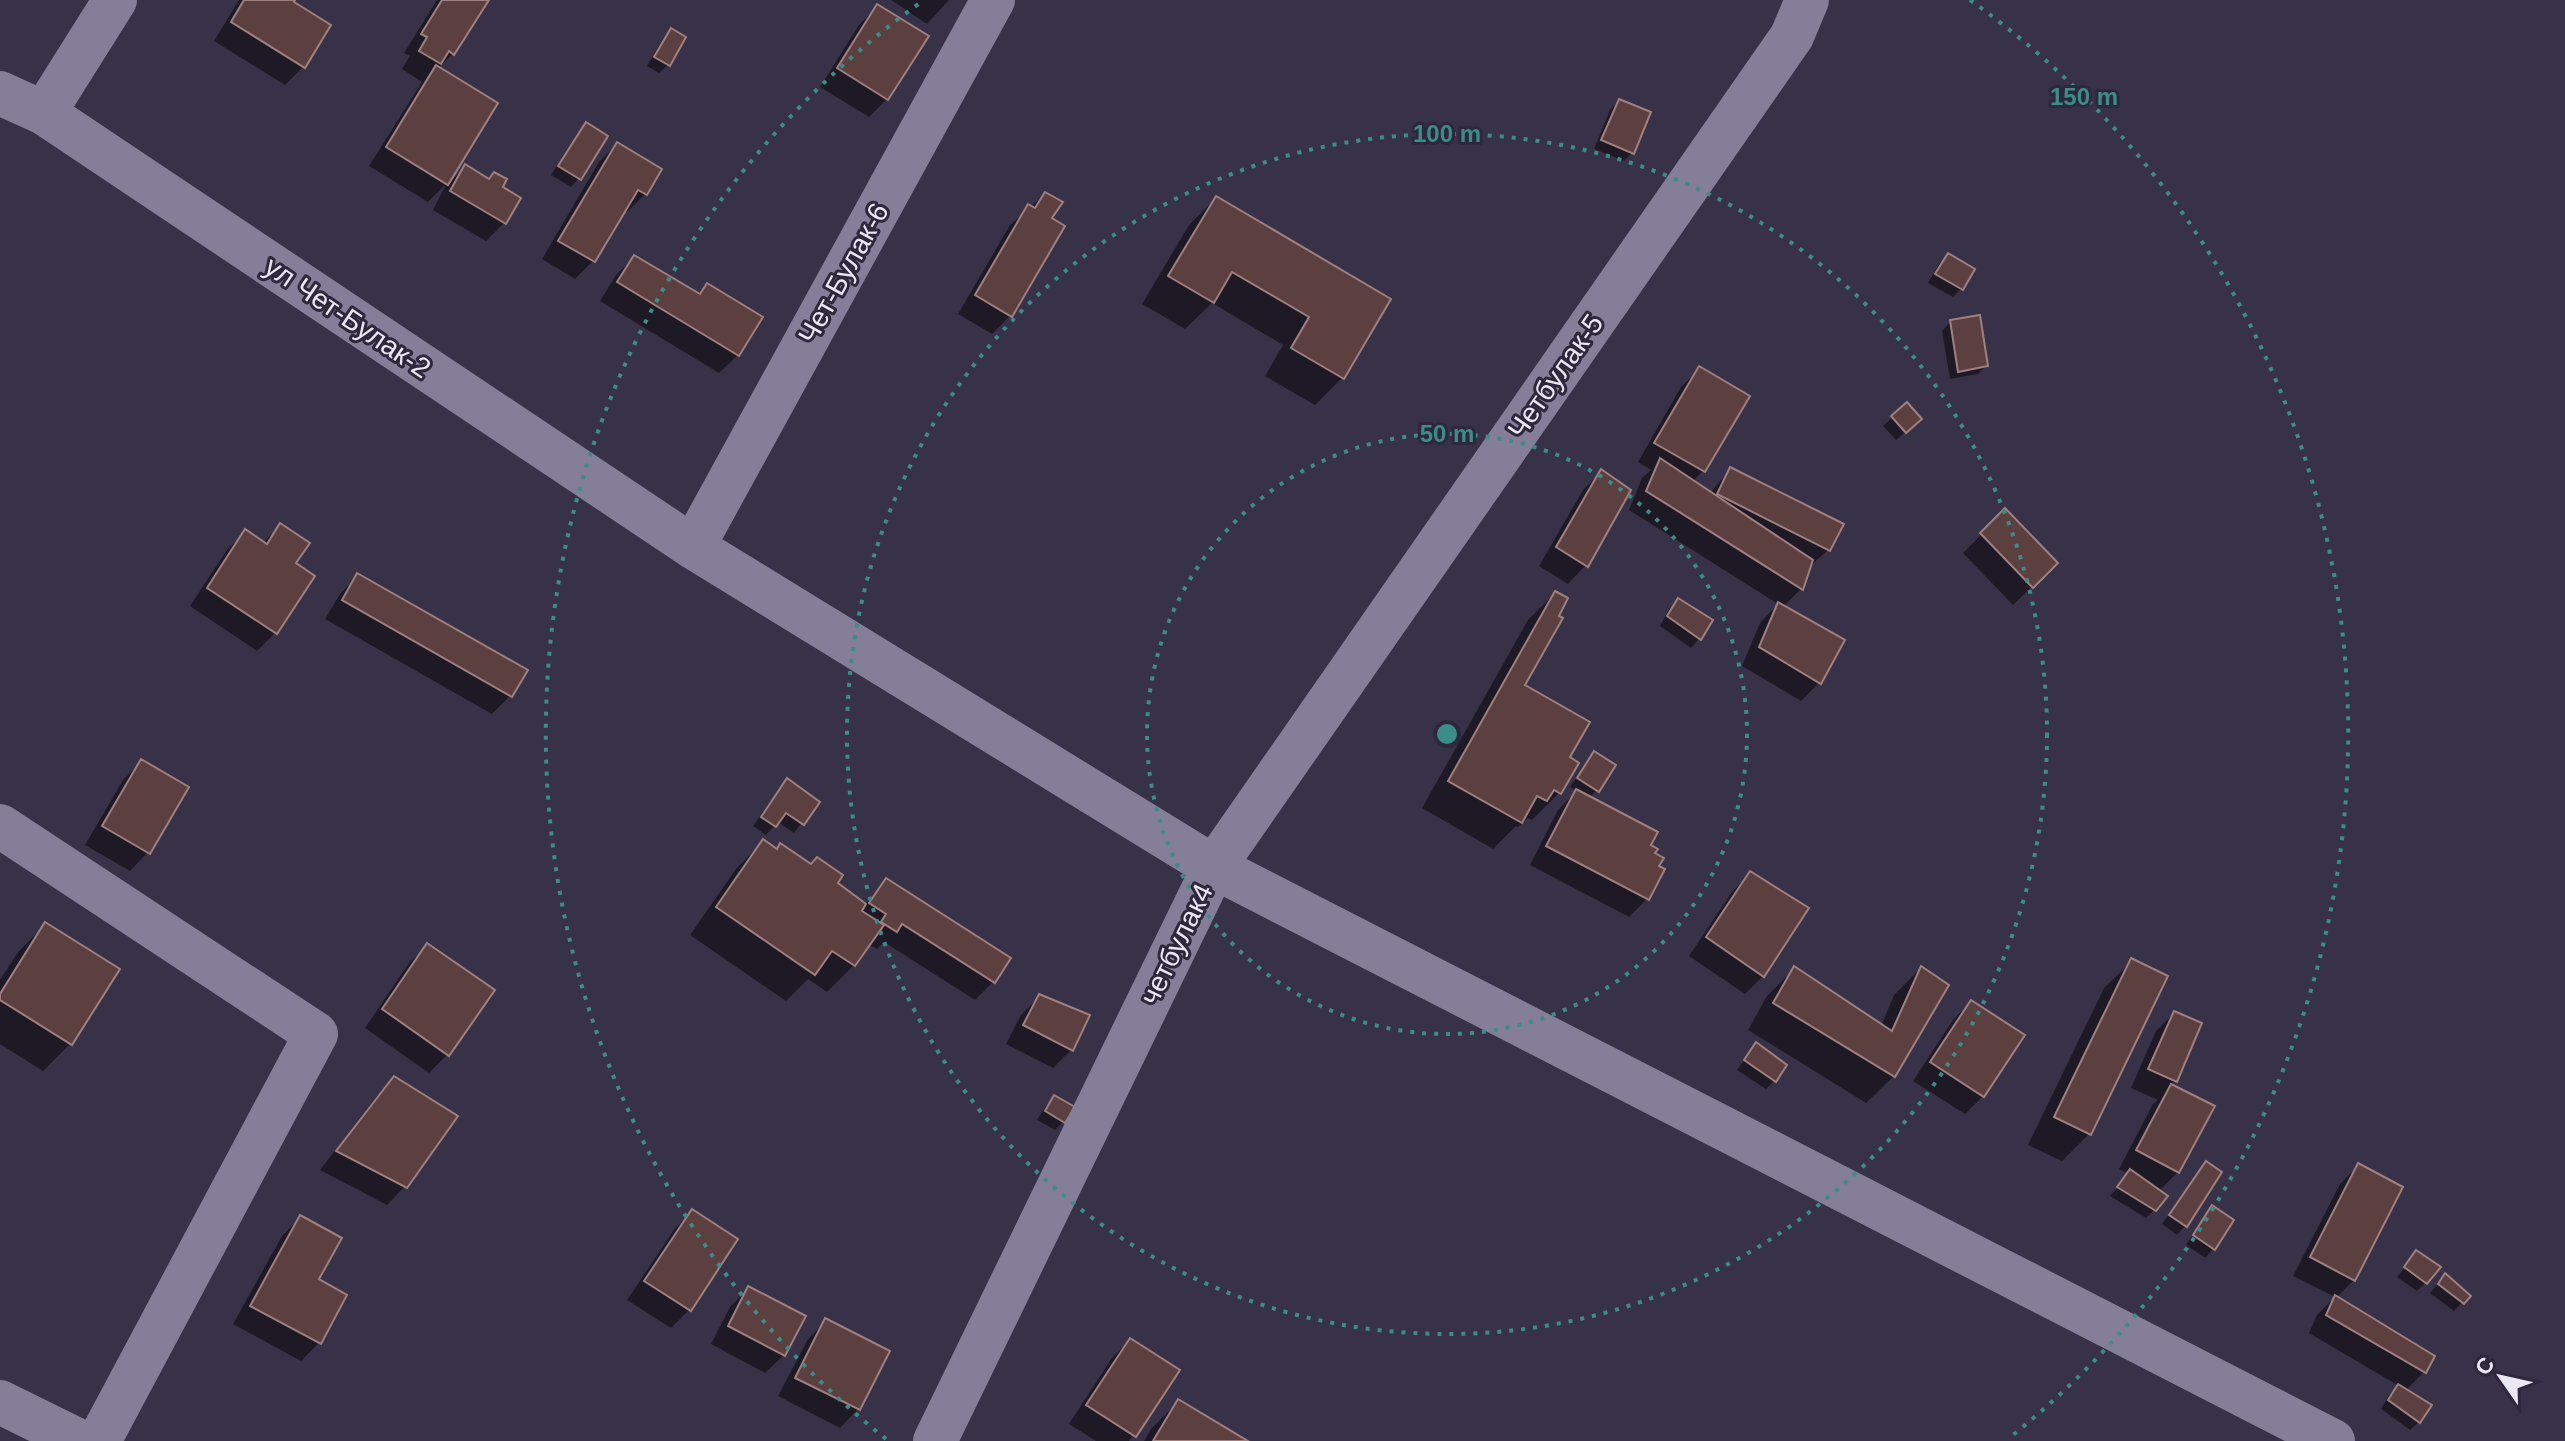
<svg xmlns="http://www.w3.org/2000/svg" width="2565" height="1441" viewBox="0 0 2565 1441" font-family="Arial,sans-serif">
  <rect width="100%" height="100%" fill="#383248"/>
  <g fill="#0007">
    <polygon points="239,0 293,0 303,67 285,85 214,41"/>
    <polygon points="437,0 486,0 453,54 438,68 448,184 465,167 518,199 504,223 486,241 433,210 446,184 428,202 369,166 422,82 402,69 410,56 404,53"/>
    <polygon points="891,0 949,0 927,24"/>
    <polygon points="877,7 887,99 869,117 820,87 859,25"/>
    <polygon points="671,30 668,65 659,73 647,66 663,39"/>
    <polygon points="1619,101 1632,153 1624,161 1594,149 1610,110"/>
    <polygon points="586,125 579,178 571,187 551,175 577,134"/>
    <polygon points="617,144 646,193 627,212 623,210 593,261 575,279 542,259 599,162"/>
    <polygon points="1045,194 1050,219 1010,316 992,334 958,314 1010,225"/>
    <polygon points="1216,198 1388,300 1342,378 1315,405 1265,376 1283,345 1212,303 1185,329 1142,304 1189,225"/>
    <polygon points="1948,255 1961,289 1953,297 1928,283 1939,264"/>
    <polygon points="634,257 697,295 707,285 738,355 719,373 600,301 616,275"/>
    <polygon points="1950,322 1986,366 1978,374 1950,379 1942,331"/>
    <polygon points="1700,369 1747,397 1703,471 1692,482 1710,493 1731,469 1828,550 1808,568 1801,589 1783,607 1819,683 1801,701 1742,666 1760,623 1778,604 1629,510 1642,478 1651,470 1638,462 1681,387"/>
    <polygon points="1907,404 1911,427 1896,440 1883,426"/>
    <polygon points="1601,472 1586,565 1568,584 1539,566 1583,490"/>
    <polygon points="2005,511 2056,563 2013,605 1963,553"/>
    <polygon points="280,526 293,564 275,633 257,651 190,606 227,550 245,532 263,543"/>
    <polygon points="358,575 510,696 492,714 325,619 340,594"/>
    <polygon points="1555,593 1522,686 1568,758 1576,763 1559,793 1532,820 1528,818 1518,827 1516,826 1493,849 1422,808 1528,620"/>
    <polygon points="1678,601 1710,621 1699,639 1691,648 1660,626 1669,609"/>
    <polygon points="1595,754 1597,790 1589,798 1649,846 1647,899 1629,917 1530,865 1558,810 1577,791 1570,787 1586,763"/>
    <polygon points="141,762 148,852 130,871 85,845 123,780"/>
    <polygon points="787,781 817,802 794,833 778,822 766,835 753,826 778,790"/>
    <polygon points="763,841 864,905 886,881 993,982 975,1000 884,942 877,949 868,944 854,965 827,992 808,979 786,1001 690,935 736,869"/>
    <polygon points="1751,873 1763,976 1745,994 1689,956 1732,892"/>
    <polygon points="45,925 117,970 70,1044 43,1071 0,1044 0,980 18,952"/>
    <polygon points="428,945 448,1054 429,1073 365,1028 409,963"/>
    <polygon points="2132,961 2089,1134 2062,1161 2028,1145 2104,988"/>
    <polygon points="1921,968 1894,1076 1866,1103 1748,1030 1767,996 1794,969 1881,1026 1894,995"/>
    <polygon points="1039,997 1071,1050 1053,1068 1006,1044 1021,1015"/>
    <polygon points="1971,1002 1983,1096 1965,1114 1913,1081 1953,1020"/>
    <polygon points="2174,1013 2175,1081 2170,1085 2212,1107 2178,1172 2158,1192 2155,1209 2146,1218 2110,1196 2129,1174 2119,1169 2153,1104 2158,1100 2131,1088 2156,1031"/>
    <polygon points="1756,1045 1775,1080 1766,1089 1737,1070"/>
    <polygon points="395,1079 405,1186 387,1205 320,1170 376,1097"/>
    <polygon points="1054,1097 1063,1122 1055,1130 1037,1120 1046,1106"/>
    <polygon points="2206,1164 2219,1173 2185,1226 2177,1235 2162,1224 2197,1173"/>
    <polygon points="2358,1166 2354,1280 2336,1298 2424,1372 2405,1391 2419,1422 2410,1430 2381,1409 2389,1395 2399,1386 2309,1333 2317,1315 2335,1297 2293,1276 2340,1184"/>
    <polygon points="2212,1207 2231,1220 2213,1249 2205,1258 2186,1245 2204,1216"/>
    <polygon points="692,1211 735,1239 689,1310 671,1328 627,1300 674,1230"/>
    <polygon points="300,1218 316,1279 345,1296 319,1343 301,1361 233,1324 282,1236"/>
    <polygon points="2417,1252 2426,1282 2417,1291 2397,1277"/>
    <polygon points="2445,1276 2468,1296 2454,1311 2430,1293"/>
    <polygon points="748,1289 784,1355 765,1373 711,1344 730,1307"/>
    <polygon points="826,1321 888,1352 858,1409 840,1428 778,1396 808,1339"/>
    <polygon points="1130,1340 1177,1370 1129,1441 1096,1441 1069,1424 1112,1358"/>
    <polygon points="1178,1402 1244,1441 1144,1441 1151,1429"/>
  </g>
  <g fill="#5c403f" stroke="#9f807e" stroke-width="2">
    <polygon points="244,0 295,0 294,2 331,25 305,68 231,22"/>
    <polygon points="442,0 489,0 454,55 449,51 441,64 419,51 427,37 421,34"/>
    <polygon points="877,4 929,36 888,100 837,68"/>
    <polygon points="671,28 686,37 670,66 654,57"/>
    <polygon points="436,65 498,103 448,185 386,147"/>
    <polygon points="1619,99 1651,112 1634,154 1601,140"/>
    <polygon points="586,122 608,136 581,180 558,166"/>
    <polygon points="617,142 662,169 647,195 638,190 595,262 558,241"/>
    <polygon points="465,164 489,179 494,172 507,179 503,187 521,198 506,224 450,191"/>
    <polygon points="1045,192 1063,202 1052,218 1065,226 1012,317 975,295 1028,204 1035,208"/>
    <polygon points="1216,196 1391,299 1344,379 1291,348 1309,317 1232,272 1214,303 1168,276"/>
    <polygon points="1948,253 1975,269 1963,290 1935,274"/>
    <polygon points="634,255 700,294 707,283 763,317 739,356 617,282"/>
    <polygon points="1980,315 1988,366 1958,372 1950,320"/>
    <polygon points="1699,366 1750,396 1705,472 1654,443"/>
    <polygon points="1907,402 1922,419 1906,433 1891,416"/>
    <polygon points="1660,458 1813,560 1803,590 1646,491"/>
    <polygon points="1730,467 1844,524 1830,551 1717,494"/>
    <polygon points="1601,469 1631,490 1588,567 1556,547"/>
    <polygon points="2005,508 2058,563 2033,588 1980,533"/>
    <polygon points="280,523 310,543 296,563 315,576 277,634 207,588 245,529 267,544"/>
    <polygon points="357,573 528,670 512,697 342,600"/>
    <polygon points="1555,591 1568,598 1559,616 1563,618 1525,685 1590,722 1570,757 1579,763 1561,794 1554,790 1547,801 1537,796 1522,823 1448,781"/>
    <polygon points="1678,598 1713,620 1701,640 1667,616"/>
    <polygon points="1778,602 1845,640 1821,684 1759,647"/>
    <polygon points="1594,751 1616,765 1599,792 1577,778"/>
    <polygon points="141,759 189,787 150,854 102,826"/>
    <polygon points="787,778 820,802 804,825 786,813 776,827 761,817"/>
    <polygon points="1576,789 1658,832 1651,845 1658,849 1655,853 1664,858 1659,866 1665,869 1649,900 1546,846"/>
    <polygon points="763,839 777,849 780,843 811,864 817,857 843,875 838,883 866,904 862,911 884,925 855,966 832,951 815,975 716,907"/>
    <polygon points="1750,871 1809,908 1764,977 1706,937"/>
    <polygon points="886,878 1011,958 995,983 902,924 897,932 881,922 886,914 869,903"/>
    <polygon points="45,922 120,969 72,1045 0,1000 0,994"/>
    <polygon points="427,943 495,990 449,1056 382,1009"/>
    <polygon points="2131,958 2168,976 2091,1135 2054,1117"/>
    <polygon points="1794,966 1892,1031 1921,966 1949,985 1895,1077 1773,1003"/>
    <polygon points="1039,994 1090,1015 1073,1051 1023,1025"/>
    <polygon points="1971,1000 2025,1035 1984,1097 1930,1062"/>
    <polygon points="2174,1011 2202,1023 2177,1082 2148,1069"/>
    <polygon points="1756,1042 1787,1065 1776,1082 1744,1060"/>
    <polygon points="394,1076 458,1116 407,1188 336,1151"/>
    <polygon points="2171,1084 2215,1106 2179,1173 2136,1150"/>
    <polygon points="1054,1095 1075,1107 1065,1123 1045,1111"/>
    <polygon points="2206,1161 2222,1172 2187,1227 2169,1215"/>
    <polygon points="2358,1163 2403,1187 2355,1281 2310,1257"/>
    <polygon points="2130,1169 2168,1196 2156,1211 2117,1187"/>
    <polygon points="2212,1205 2234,1220 2215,1250 2193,1235"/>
    <polygon points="692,1209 738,1239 691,1311 644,1281"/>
    <polygon points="300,1215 342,1238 319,1279 347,1295 321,1344 250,1306"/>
    <polygon points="2416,1250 2441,1267 2427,1284 2404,1267"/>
    <polygon points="2445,1273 2471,1296 2464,1304 2438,1284"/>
    <polygon points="748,1286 806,1316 785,1356 728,1326"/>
    <polygon points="2335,1295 2435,1356 2426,1373 2326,1315"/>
    <polygon points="825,1318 890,1351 860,1410 795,1378"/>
    <polygon points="1130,1338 1180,1370 1136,1437 1086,1405"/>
    <polygon points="2398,1384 2432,1405 2420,1423 2388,1400"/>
    <polygon points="1178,1399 1248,1441 1153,1441"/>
  </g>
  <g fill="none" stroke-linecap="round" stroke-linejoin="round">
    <g stroke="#847e98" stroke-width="44">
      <polyline points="1807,0 1792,36 1214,867 2333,1441"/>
      <polyline points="0,93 44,113 693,547 1214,867 935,1441"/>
      <polyline points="44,113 115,0"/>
      <polyline points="693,547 993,0"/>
      <polyline points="0,826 316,1034 99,1441"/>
      <polyline points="0,1402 79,1441"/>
    </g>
  </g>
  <g fill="none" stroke="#3b8d89" stroke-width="4" stroke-dasharray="4 8">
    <circle cx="1447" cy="734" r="300"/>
    <circle cx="1447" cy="734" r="600"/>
    <path d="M886 1439A901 901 0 0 1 924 0M1970 0A901 901 0 0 1 2008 1439"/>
  </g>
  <g text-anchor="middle" stroke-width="6" stroke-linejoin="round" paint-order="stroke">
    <g font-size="28" fill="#eae7f5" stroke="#2e283d">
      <text transform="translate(843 273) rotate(-61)" y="10">Чет-Булак-6</text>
      <text transform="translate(348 317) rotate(34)" y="10">ул Чет-Булак-2</text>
      <text transform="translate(1555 376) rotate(-55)" y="10">Четбулак-5</text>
      <text transform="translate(1176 944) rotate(-64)" y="10">четбулак4</text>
    </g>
  </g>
  <circle cx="1447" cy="734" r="12" fill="#3b8d89" stroke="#2e283d" stroke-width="4"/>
  <g font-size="24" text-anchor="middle" font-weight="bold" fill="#3b8d89" stroke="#2e283d" stroke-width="6" stroke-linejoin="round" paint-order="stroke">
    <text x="2084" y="105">150 m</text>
    <text x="1447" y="142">100 m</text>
    <text x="1447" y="442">50 m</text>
  </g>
  <g transform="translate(2501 1377) rotate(304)" stroke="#2e283d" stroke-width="6" paint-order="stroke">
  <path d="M0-6L14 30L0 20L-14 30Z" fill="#eae7f5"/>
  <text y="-12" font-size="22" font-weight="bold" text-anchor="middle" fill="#eae7f5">С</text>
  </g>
</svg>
